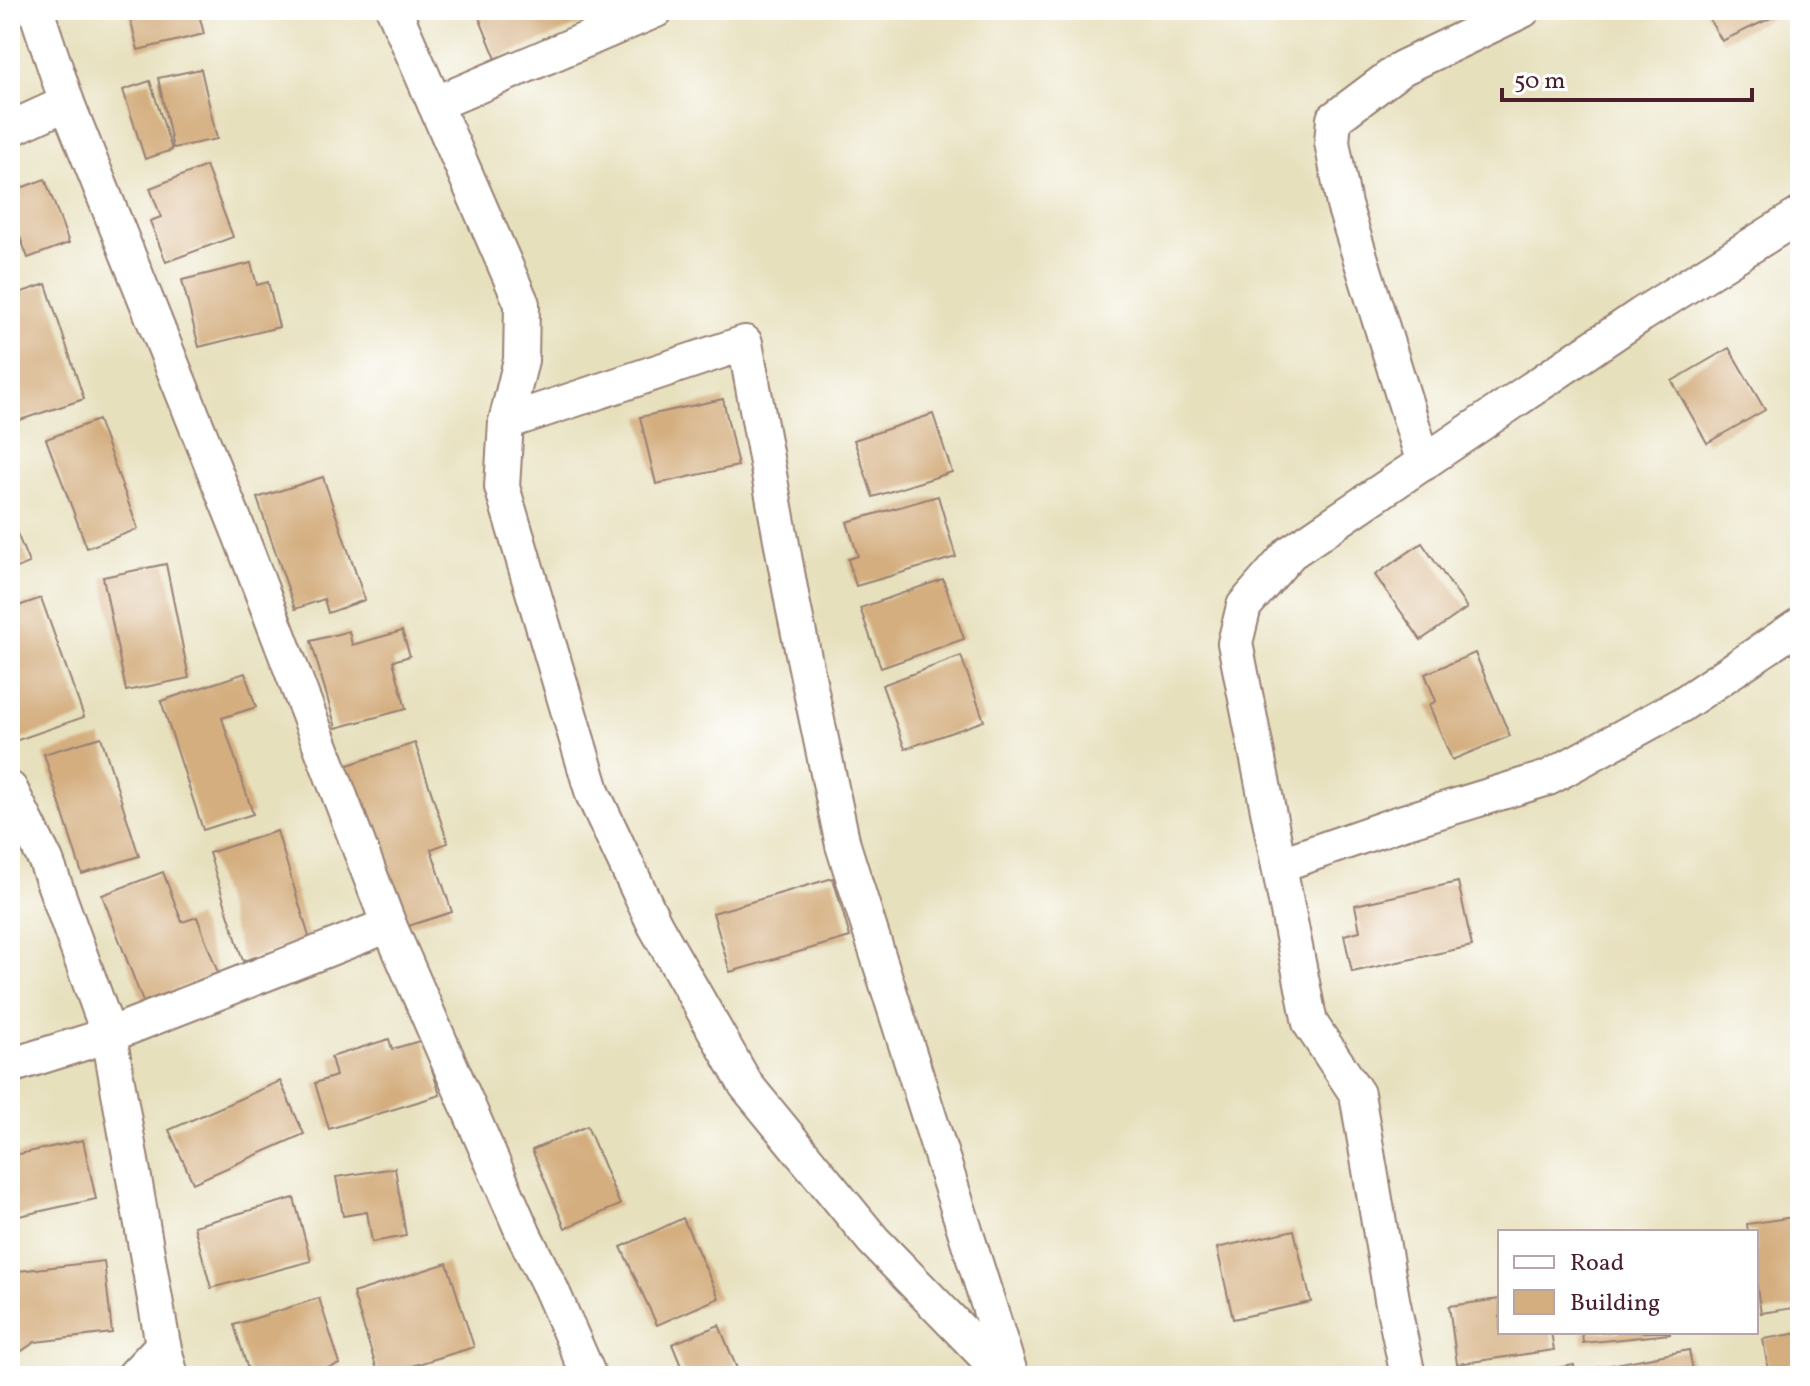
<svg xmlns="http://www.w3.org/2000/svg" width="1810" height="1386" viewBox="0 0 1810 1386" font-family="Vollkorn,serif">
  <rect width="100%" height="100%" fill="#fff"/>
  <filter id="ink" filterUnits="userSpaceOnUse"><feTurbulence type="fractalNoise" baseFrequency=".0125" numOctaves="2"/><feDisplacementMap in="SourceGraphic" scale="16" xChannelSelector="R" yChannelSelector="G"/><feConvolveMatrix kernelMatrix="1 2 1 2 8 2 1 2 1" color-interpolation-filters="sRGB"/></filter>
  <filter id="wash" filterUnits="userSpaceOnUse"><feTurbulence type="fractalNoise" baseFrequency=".006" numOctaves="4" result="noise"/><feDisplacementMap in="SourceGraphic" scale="32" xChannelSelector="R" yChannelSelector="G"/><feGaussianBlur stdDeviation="1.8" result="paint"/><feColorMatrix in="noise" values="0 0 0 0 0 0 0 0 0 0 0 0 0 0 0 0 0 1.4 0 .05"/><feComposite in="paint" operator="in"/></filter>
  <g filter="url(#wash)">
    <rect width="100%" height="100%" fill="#e7e0bd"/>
    <g id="blocks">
      <g fill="#d4ae7f">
        <polygon points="128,10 198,10 204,34 138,50"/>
        <polygon points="476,10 588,10 592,20 496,59"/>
        <polygon points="1704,10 1788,10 1722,41"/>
        <polygon points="201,69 217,139 173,148 158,78"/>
        <polygon points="150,81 172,150 145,159 123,90"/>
        <polygon points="206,166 233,237 166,262 150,221 161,217 150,188"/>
        <polygon points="45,179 69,243 28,258 10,210 10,192"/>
        <polygon points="251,263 257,285 268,282 279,327 199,347 182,280"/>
        <polygon points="46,284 84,399 14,422 10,410 10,296"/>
        <polygon points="1729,348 1765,410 1707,443 1672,381"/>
        <polygon points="723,399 738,466 656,484 640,417"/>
        <polygon points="933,414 952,472 873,497 854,440"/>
        <polygon points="98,420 138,529 87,548 46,439"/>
        <polygon points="323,477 365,600 328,613 324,599 295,609 257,498"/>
        <polygon points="938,496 956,557 856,586 848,559 858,556 847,522"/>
        <polygon points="10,516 29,563 10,571"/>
        <polygon points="1422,543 1467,608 1421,640 1375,575"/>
        <polygon points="166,564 189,678 126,691 103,577"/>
        <polygon points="943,579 964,639 881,668 860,608"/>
        <polygon points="41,598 84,717 15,741 10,726 10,609"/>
        <polygon points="349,631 352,645 402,631 410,656 393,661 406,709 336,728 311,641"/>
        <polygon points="1475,653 1510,736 1452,760 1429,705 1436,701 1425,674"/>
        <polygon points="961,656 984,721 905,749 882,685"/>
        <polygon points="245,673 256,707 222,718 253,814 203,830 161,701"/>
        <polygon points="101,737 139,856 82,874 44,754"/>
        <polygon points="415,743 448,843 431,849 452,912 399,929 345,766"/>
        <polygon points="277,831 310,940 243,961 209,853"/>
        <polygon points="163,872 182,922 197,917 218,973 143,1002 102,895"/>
        <polygon points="833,878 850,937 730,972 713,913"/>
        <polygon points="1458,882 1472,946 1352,972 1344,935 1360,931 1355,905"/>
        <polygon points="389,1039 392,1049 423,1040 440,1095 329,1129 315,1083 336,1076 331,1057"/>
        <polygon points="280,1081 304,1134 193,1183 169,1130"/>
        <polygon points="587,1126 620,1205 565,1228 532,1150"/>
        <polygon points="83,1140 96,1199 10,1218 10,1156"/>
        <polygon points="395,1168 406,1236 372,1242 367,1212 343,1216 336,1177"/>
        <polygon points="294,1198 311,1261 211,1288 194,1226"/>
        <polygon points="1800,1216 1800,1307 1761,1313 1756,1282 1756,1232 1748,1232 1747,1224"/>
        <polygon points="683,1218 719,1298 657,1325 621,1247"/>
        <polygon points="1294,1230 1311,1302 1233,1319 1217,1248"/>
        <polygon points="104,1261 112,1333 35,1342 10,1359 10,1272"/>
        <polygon points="447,1263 474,1347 379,1376 353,1293"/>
        <polygon points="319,1298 340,1364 300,1376 250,1376 234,1325"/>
        <polygon points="1500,1299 1500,1332 1551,1332 1554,1350 1457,1364 1449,1306"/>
        <polygon points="719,1325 740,1376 685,1376 672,1344"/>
        <polygon points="1582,1332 1670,1332 1670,1334 1583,1343"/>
        <polygon points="1800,1333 1800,1376 1769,1376 1763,1339"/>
        <polygon points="1689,1350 1694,1376 1596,1376 1595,1368"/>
        <polygon points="1574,1365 1575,1376 1519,1376 1519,1374"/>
      </g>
    </g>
  </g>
  <g filter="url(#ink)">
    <use href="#blocks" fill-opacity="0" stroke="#988074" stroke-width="2"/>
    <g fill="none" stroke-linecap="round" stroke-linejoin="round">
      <defs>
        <g id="minor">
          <polyline points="36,10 67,103 241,537 389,925 524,1235 551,1289 589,1376"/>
          <polyline points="394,10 522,304 521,360 506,422 502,487 593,794 655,925 746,1085 873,1240 1005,1376"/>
          <polyline points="435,104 656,10"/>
          <polyline points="10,129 67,103"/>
          <polyline points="506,422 745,343 793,605 843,845 1011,1376"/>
          <polyline points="1424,463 1344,205 1332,142 1334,119 1402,68 1523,10"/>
          <polyline points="10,789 46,861 109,1035 163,1345 171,1376"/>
          <polyline points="1279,865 1397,824 1548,778 1681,705 1800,625"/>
          <polyline points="10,1066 109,1035 389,925"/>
          <polyline points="134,1376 163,1345"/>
          <polyline points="1408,1376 1392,1299 1357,1094 1310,1023 1235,643 1244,606 1290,553 1641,315 1800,215"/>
        </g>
      </defs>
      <use href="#minor" stroke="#988074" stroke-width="38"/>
      <use href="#minor" stroke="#fff" stroke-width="34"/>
    </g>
  </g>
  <rect width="1810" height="1386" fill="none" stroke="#fff" stroke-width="40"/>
  <rect x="1498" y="1230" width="260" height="104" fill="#ffffff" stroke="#b7a5aa" stroke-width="2"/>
  <rect x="1514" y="1256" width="40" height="12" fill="#ffffff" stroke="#b7a5aa" stroke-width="2"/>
  <text x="1570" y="1270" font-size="24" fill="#4a1f2b">Road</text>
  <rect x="1514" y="1290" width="40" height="24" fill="#d4ae7f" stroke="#b7a5aa" stroke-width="2"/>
  <text x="1570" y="1310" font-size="24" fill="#4a1f2b">Building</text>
  <path d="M1502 88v12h250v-12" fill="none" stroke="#4a1f2b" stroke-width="4"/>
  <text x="1514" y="88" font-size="24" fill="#4a1f2b" stroke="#ffffff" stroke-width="6" paint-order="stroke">50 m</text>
</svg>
